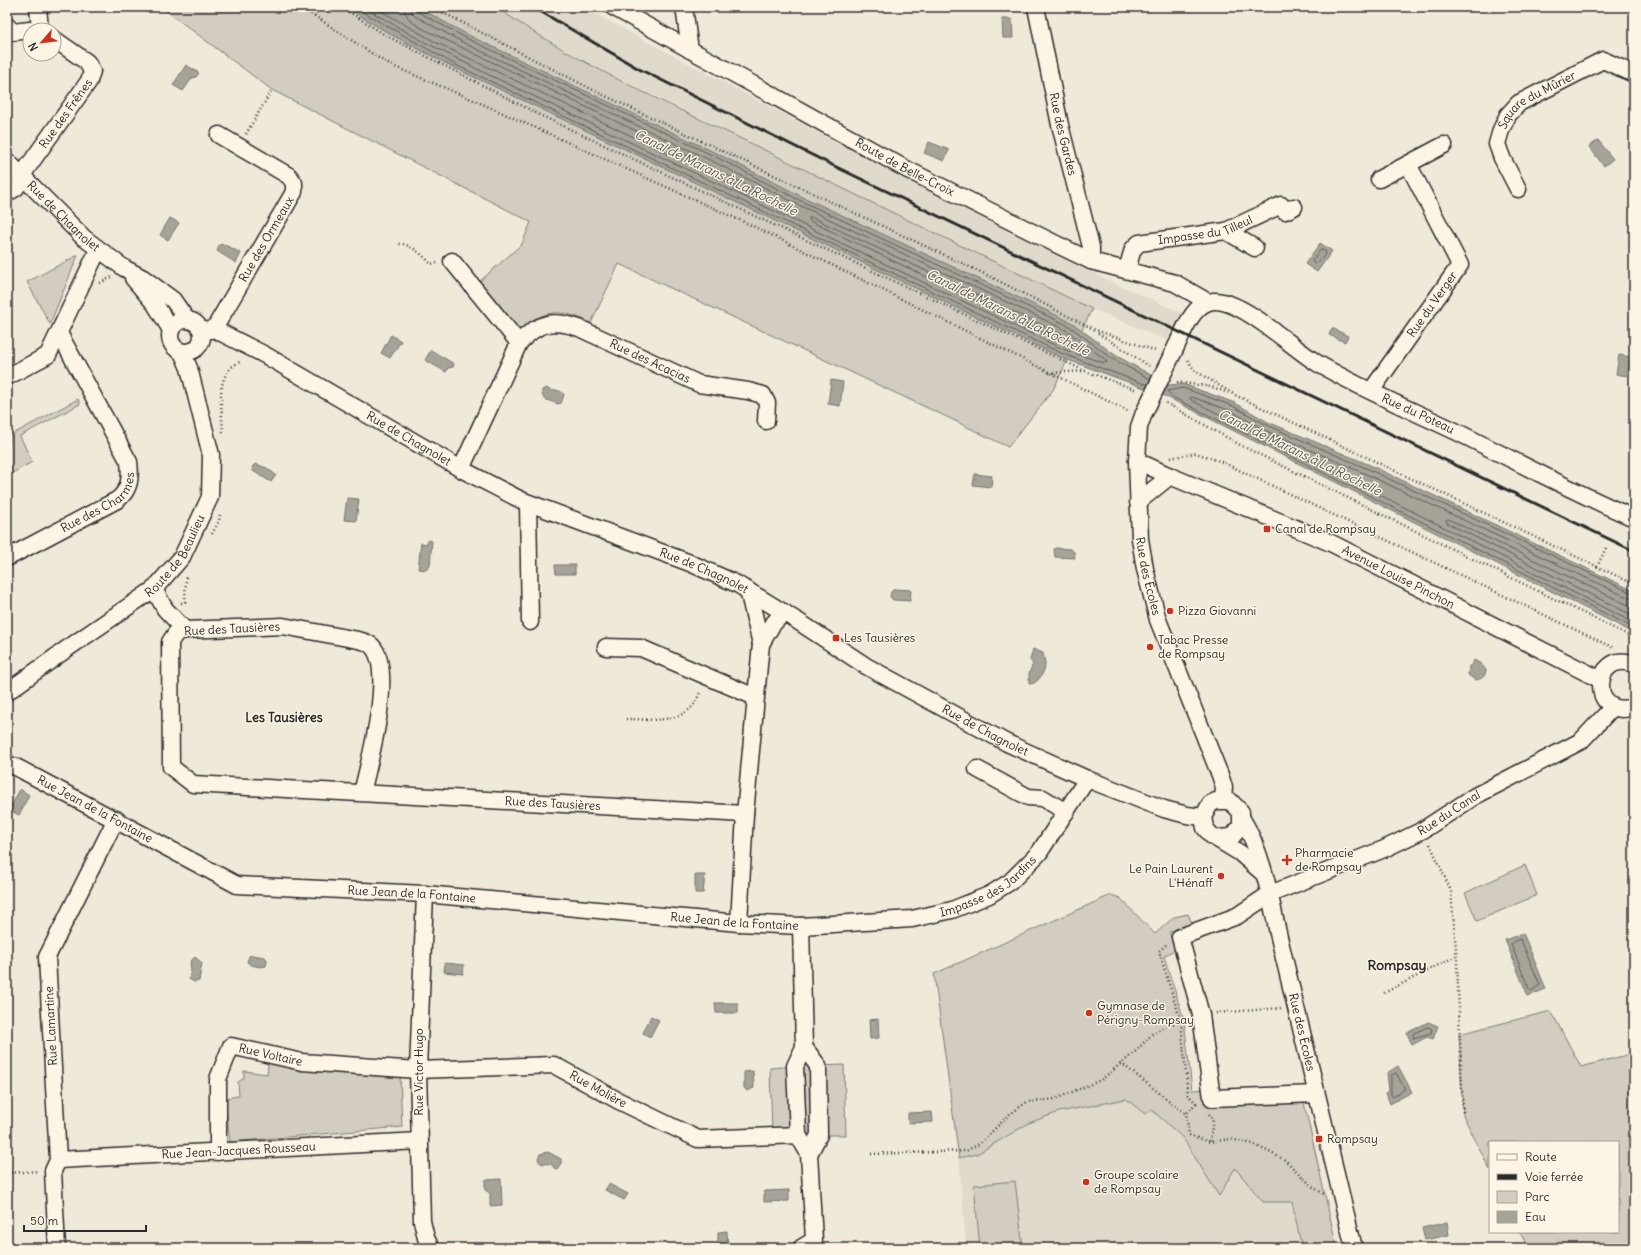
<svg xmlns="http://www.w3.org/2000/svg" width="1641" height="1255" viewBox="0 0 1641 1255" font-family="Delius,sans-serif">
  <rect width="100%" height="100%" fill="#efe9da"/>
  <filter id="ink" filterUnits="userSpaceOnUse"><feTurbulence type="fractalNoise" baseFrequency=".025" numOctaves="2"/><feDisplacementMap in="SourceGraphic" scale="8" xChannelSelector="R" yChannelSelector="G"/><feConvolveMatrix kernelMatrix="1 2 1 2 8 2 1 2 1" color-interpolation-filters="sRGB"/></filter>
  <g filter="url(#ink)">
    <g fill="#e0dacc">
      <polygon points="496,7 582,7 841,144 1112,282 1182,313 1169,341 1092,309 699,118 598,68 516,22"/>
      <polygon points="1126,1099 1145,1114 1152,1110 1183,1138 1219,1195 1235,1167 1263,1202 1292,1202 1302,1248 966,1248 959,1158 977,1154 1031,1122 1059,1112"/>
    </g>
    <g fill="#d2cdc0" stroke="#7e7c76">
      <path d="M161,7H496C574,62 664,102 750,143C864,199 978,254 1092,309L1053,390L1008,447L949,418L619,264L591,323C559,308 547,308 520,331L479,282L522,244L531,222L272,90Z"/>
      <polygon points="78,255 50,324 27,282"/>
      <polygon points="78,399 80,404 20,436 32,462 7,476 7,455 11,435"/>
      <polygon points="1525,865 1537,895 1477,921 1465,893"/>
      <polygon points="1111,895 1120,898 1155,934 1174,917 1188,914 1193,926 1169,932 1176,949 1164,956 1184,1020 1192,1090 1211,1089 1212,1098 1302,1094 1337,1248 1302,1248 1292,1202 1263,1202 1235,1168 1219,1196 1183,1138 1152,1110 1145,1114 1126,1099 1059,1112 1029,1123 977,1154 959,1158 934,974"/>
      <polygon points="1551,1011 1581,1067 1634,1053 1634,1248 1528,1248 1520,1232 1618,1232 1618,1142 1490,1142 1490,1170 1463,1115 1459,1034"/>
      <polygon points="804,1047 818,1066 844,1065 846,1135 819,1135 809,1154 798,1135 772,1135 770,1068 795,1066"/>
      <polygon points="268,1063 400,1075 402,1127 230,1142 225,1098 239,1096 238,1082 244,1078 244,1071 267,1074"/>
      <polygon points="1015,1181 1023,1248 980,1248 974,1185"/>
    </g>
    <g fill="#a6a399" stroke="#75736d">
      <polygon points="346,7 417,7 470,36 716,153 803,197 1071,322 1115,355 1169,385 1183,384 1235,403 1268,422 1370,465 1634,591 1634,633 1147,387 1144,388 1060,357 453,67 390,34"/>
      <polygon points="1002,19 1012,19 1013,38 1003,38"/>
      <polygon points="186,65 199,73 196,77 192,78 183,91 173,85"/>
      <polygon points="1598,140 1613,159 1604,166 1589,147"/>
      <polygon points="929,142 949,150 944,161 924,153"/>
      <polygon points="170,218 179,223 168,240 160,235"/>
      <polygon points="1320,243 1332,251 1317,272 1305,264"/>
      <polygon points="223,244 241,253 236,263 217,251 219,245"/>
      <polygon points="1332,328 1348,336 1345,342 1329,335"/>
      <polygon points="391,335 401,341 390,358 381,353"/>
      <polygon points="431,350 454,364 453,367 448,368 446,372 425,360"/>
      <polygon points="1619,355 1631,357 1627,376 1616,374"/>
      <polygon points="831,380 843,382 840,406 828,404"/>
      <path d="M546,388L552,391C557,390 561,390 564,395L561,403L558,404L544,399L542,394V390Z"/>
      <polygon points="255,464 267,468 276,475 271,482 253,471 252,467"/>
      <polygon points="975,474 992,476 991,487 973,485"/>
      <polygon points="347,498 359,499 356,521 344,520"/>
      <polygon points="428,540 432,541 430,566 426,570 418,569 421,543 427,544"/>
      <polygon points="1056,548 1071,549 1074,552 1075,558 1055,557 1054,549"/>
      <polygon points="555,565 575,565 575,574 556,574"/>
      <polygon points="894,589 911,590 910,601 893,600 890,597 891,592"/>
      <path d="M1033,649L1043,653C1043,656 1046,662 1045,666C1044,673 1037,685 1029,684V673L1033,664L1030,660Z"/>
      <path d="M1474,660L1481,664L1486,670C1485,677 1482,679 1475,680L1468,675L1469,666L1473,664Z"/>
      <polygon points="20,789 29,795 19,815 9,810"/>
      <polygon points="695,875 705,875 703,893 695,893"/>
      <polygon points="1523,933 1546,989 1528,996 1505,940"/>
      <path d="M252,955L265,957L267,960L266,966C260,968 251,966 247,962L249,956Z"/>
      <polygon points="195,957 202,963 199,981 194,982 189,979 191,970 190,962"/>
      <polygon points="445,963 464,965 463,974 444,972"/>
      <polygon points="715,1003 738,1003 738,1013 716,1013"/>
      <polygon points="651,1016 659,1020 650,1037 643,1033"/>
      <polygon points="878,1019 879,1038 870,1039 869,1020"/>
      <polygon points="1428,1022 1438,1026 1433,1039 1427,1037 1412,1045 1407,1033"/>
      <polygon points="1398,1066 1412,1092 1390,1104 1386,1093 1389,1091 1387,1073"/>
      <polygon points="753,1071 754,1088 747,1091 744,1088 744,1072"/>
      <polygon points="932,1112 933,1122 908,1123 908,1113"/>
      <path d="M548,1152L561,1159V1163L557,1169H555L551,1164C545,1163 539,1166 538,1158L540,1154Z"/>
      <polygon points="501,1179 502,1205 490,1206 490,1193 485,1190 485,1180"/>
      <polygon points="609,1184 628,1194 624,1200 605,1190"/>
      <polygon points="789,1190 789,1201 764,1202 764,1191"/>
      <polygon points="1447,1222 1449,1235 1425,1240 1422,1228"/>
      <polygon points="727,1231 728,1248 718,1248 718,1232"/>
    </g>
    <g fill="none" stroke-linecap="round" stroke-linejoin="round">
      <g stroke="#5c5b57" stroke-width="1">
        <polyline points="354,7 454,64 1061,353 1144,384 1148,384"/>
        <polyline points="363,7 417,38 481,71 1063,349 1104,363 1107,362 1106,360 1066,330 799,205 712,161 466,44 415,16 412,13 410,7"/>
        <path d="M374,7L437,43L483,65L776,205L779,204L778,201L709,166L440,37C427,30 405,24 404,7"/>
        <polyline points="416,7 418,12 468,39 714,156 801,201 1069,326 1113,359 1150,379"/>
        <polygon points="811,217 1063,335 1072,344 1065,343 810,221 809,218"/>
        <polygon points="1321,250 1325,251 1326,254 1315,265 1312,261"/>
        <polyline points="1634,594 1368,469 1267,425 1233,406 1183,388 1167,391 1174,398 1634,628"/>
        <polyline points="1634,599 1629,598 1366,474 1264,430 1231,411 1192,397 1190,398 1191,400 1634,623"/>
        <polyline points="1634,605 1626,604 1448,519 1446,520 1447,523 1634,616"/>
        <polygon points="1519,939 1521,940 1540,985 1531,991 1529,989 1511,944"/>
        <polygon points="1428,1027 1432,1029 1431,1033 1413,1038 1413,1034"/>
        <polygon points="1396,1073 1405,1089 1393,1097 1391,1095 1391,1076"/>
      </g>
      <defs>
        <g id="minor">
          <polyline points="38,7 40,29"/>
          <path id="s1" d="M613,7L906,169L1060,246L1091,261L1175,283L1208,302"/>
          <polyline points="684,7 690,50"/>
          <path id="s2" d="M1036,7L1060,125L1091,247V261"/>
          <polyline points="7,26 13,32 30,30"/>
          <path id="s3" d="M7,161L84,238L124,268L143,278L173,300L187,320"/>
          <polyline points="1379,179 1408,164"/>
          <path id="s4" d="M1518,189L1502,158L1497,144L1501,130L1508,115L1519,103L1603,60L1634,74"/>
          <path id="s5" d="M7,193L16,188L27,168L89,81L92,71L87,62L54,39"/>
          <polyline points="1226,231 1255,248"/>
          <polyline points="452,261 519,343"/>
          <path id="s6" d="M1127,269L1133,249L1139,243L1226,231L1281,205L1285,211L1294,207"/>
          <polyline points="133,278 155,304 171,330"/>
          <circle cx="186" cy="336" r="16"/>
          <path id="s7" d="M214,329L294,192V183L289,176L219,135"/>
          <path id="s8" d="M202,332L214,329L265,355L461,469L521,500L690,563L737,584L796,620L866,666L1007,743L1087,779L1164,809L1187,815L1203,817"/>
          <path id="s9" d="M1173,353C1182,336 1192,302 1214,301C1243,300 1291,347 1317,363C1361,389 1409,409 1455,431C1514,460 1573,492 1634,518"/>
          <polyline points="7,377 48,355 98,250"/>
          <path id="s10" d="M1371,391L1460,265L1408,164L1444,145"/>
          <path id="s11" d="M1144,413L1139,427L1137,461L1140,539L1145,569L1158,620L1220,775L1224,787L1223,800"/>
          <path id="s12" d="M1137,461L1170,476L1331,543L1601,680"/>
          <path id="s13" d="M461,469L519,343C538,322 553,319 579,328L699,384L748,391L763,395L767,403L766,421"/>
          <polyline points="1138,502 1170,476"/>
          <polyline points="528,503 530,622"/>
          <path id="s14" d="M7,558L117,500C130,490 131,478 129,462L59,333"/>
          <polyline points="154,589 165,609 185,630"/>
          <polyline points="761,644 772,625 784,612"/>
          <polyline points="606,647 641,648 755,697"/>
          <path d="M1634,664C1592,648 1588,721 1634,707"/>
          <path id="s15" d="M7,692L68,648L154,589L182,557L210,497L211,455L189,368L182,352"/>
          <path id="s16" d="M7,764L16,767L237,885L425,894L739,923L801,926L912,919L952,910L989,895L1010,882L1039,853L1087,779"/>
          <polyline points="977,769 1028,797 1043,798 1066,812"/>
          <path id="s17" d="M362,793C369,763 395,670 372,646C368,642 363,641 358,640L283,626L185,630L176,633L170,642L171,767L193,784L745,814"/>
          <path id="s18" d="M1242,819C1262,851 1270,896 1278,933L1354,1248"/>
          <polyline points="1217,838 1232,837 1241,826 1241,812 1230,801 1216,801 1210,804 1203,817 1205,828 1212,836 1240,853 1263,873"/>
          <polyline points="425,894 418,1070 422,1221 426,1238 431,1248"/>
          <polyline points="739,923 745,814 761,644 748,590"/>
          <polyline points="804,1047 818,1066 819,1135 809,1154"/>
          <path id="s19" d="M1316,1094L1212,1098L1201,1015L1180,937L1237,916L1270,894L1384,849L1423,830L1475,796L1581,741L1613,707"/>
          <path id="s20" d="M218,1152V1079L231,1046L302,1062L418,1070L554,1065L619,1101L698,1139L798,1135"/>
          <path id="s21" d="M58,1160L420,1141"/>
          <polyline points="57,1248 53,1171 58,1160 47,957 116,819"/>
          <polyline points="801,1248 814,1240 809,1154 798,1135 795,1066 804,1047 801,926"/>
        </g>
      </defs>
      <use href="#minor" stroke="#2b2b2b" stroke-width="19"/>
      <g stroke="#2b2b2b" stroke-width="2.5" stroke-dasharray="1 3" stroke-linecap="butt">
        <polyline points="301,7 388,64 476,101 755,227 1128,411"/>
        <polyline points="342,7 385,35 542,116 1085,371"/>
        <polyline points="432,7 599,93 989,276 1093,329 1156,351"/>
        <polyline points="246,134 272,90"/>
        <path d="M399,244C410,243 424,256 431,264L437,263"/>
        <polyline points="100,283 112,277"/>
        <polyline points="1098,333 1149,366"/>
        <polyline points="1188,360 1194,370 1235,395 1634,584"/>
        <polyline points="1049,373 1085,371 1137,390"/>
        <polyline points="1177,382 1212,387 1228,393"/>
        <polyline points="1166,403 1242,446 1634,638"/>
        <path d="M223,432C222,407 213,372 242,361"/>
        <polyline points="1171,458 1196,453 1222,462 1614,648"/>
        <polyline points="212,534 219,521 220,515"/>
        <polyline points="1597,567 1606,548"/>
        <polyline points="181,603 185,602 186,577"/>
        <path d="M626,719C647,719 676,724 692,707C696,703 698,696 701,691"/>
        <polyline points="1430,844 1451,891 1457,961 1463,1115"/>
        <polyline points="1166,945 1159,951 1181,1022 1188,1095 1196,1103 1186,1114"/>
        <polyline points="1384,993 1456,956"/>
        <polyline points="1216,1013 1281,1008"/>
        <polyline points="1121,1063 1186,1114 1189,1135 1210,1142 1230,1139 1253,1144 1285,1160 1313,1187 1324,1194"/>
        <polyline points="1209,1114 1213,1119 1210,1142"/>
        <polyline points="871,1154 966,1151 979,1144 1010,1114 1027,1102 1055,1099 1101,1080 1134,1053 1153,1033 1166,1026 1186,1020"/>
        <polyline points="7,1173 38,1171"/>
      </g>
      <use href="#minor" stroke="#fcf5e5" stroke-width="16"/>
      <polyline stroke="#2b2b2b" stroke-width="3" points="533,7 639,69 830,164 1634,551"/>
      <defs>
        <polyline id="minor-bridge" points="1144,413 1173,353"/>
      </defs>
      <use href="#minor-bridge" stroke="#2b2b2b" stroke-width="19" stroke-linecap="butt"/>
      <use href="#minor-bridge" stroke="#fcf5e5" stroke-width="16"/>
    </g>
  </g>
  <g fill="#c8321e" stroke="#fcf5e5" stroke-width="1.5">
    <rect x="1263" y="525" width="8" height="8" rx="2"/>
    <circle cx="1170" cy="611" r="4"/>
    <rect x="832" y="634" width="8" height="8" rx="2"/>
    <circle cx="1150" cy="647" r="4"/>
    <path d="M1285 854h4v4h4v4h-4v4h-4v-4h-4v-4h4z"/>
    <circle cx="1221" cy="876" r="4"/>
    <circle cx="1089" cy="1013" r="4"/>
    <rect x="1315" y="1135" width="8" height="8" rx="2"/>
    <circle cx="1086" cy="1182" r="4"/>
  </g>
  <g text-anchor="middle" stroke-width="3" stroke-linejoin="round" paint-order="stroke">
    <g font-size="12" fill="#2b2b2b" stroke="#fcf5e5">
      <text dy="4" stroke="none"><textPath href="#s4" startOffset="113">Square du Mûrier</textPath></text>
      <text dy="4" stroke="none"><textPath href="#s5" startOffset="100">Rue des Frênes</textPath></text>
      <text dy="4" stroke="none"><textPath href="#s2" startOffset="130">Rue des Gardes</textPath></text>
      <text dy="4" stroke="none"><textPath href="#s1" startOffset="333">Route de Belle-Croix</textPath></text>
      <text dy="4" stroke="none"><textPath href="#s3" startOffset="79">Rue de Chagnolet</textPath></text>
      <text dy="4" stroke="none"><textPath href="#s6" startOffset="97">Impasse du Tilleul</textPath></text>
      <text dy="4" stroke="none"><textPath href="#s7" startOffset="104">Rue des Ormeaux</textPath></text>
      <text dy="4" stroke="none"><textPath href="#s10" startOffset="106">Rue du Verger</textPath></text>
      <text dy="4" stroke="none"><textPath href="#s13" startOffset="284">Rue des Acacias</textPath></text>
      <text dy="4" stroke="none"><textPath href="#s9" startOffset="304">Rue du Poteau</textPath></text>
      <text dy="4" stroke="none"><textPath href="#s8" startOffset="236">Rue de Chagnolet</textPath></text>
      <text dy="4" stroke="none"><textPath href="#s14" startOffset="109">Rue des Charmes</textPath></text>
      <text dy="4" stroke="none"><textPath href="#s15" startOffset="219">Route de Beaulieu</textPath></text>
      <text dy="4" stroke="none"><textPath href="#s8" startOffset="560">Rue de Chagnolet</textPath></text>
      <text dy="4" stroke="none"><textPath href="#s11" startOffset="165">Rue des Écoles</textPath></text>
      <text dy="4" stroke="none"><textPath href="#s12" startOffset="286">Avenue Louise Pinchon</textPath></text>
      <text transform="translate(232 629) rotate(-3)" y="4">Rue des Tausières</text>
      <text dy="4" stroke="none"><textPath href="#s8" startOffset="884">Rue de Chagnolet</textPath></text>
      <text dy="4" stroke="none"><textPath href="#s17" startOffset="874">Rue des Tausières</textPath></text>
      <text dy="4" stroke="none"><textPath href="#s16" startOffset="99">Rue Jean de la Fontaine</textPath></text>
      <text dy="4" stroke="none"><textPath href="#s19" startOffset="566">Rue du Canal</textPath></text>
      <text dy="4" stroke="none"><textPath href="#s16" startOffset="1021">Impasse des Jardins</textPath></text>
      <text dy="4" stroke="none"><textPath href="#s16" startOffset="435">Rue Jean de la Fontaine</textPath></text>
      <text dy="4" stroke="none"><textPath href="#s16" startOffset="759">Rue Jean de la Fontaine</textPath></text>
      <text transform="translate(51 1026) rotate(-93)" y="4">Rue Lamartine</text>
      <text dy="4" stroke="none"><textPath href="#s18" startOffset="222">Rue des Écoles</textPath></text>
      <text dy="4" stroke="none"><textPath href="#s20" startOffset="149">Rue Voltaire</textPath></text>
      <text transform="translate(419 1072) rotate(-90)" y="4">Rue Victor Hugo</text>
      <text dy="4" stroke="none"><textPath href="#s20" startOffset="484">Rue Molière</textPath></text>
      <text dy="4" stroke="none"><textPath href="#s21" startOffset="181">Rue Jean-Jacques Rousseau</textPath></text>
    </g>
    <g font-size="12" fill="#2b2b2b" stroke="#fcf5e5" text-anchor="start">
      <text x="1275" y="533">Canal de Rompsay</text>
      <text x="1178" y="615">Pizza Giovanni</text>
      <text x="844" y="642">Les Tausières</text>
      <text x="1158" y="644">Tabac Presse<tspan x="1158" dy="14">de Rompsay</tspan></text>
      <text x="1295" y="857">Pharmacie<tspan x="1295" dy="14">de Rompsay</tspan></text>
      <text x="1213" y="873" text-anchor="end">Le Pain Laurent<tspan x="1213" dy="14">L'Hénaff</tspan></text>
      <text x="1097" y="1010">Gymnase de<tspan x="1097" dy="14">Périgny-Rompsay</tspan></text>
      <text x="1327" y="1143">Rompsay</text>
      <text x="1094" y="1179">Groupe scolaire<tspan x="1094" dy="14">de Rompsay</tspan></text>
    </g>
    <g font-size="13" font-style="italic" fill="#565552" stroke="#fcf5e5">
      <text transform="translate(716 172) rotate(26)" y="5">Canal de Marans à La Rochelle</text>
      <text transform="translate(1008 312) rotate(26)" y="5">Canal de Marans à La Rochelle</text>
      <text transform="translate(1300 452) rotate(26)" y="5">Canal de Marans à La Rochelle</text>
    </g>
    <g font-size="13" font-weight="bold" fill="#2b2b2b" stroke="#fcf5e5">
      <text x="284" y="722">Les Tausières</text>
    </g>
    <g font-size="14" font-weight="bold" fill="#2b2b2b" stroke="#fcf5e5">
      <text x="1397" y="970">Rompsay</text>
    </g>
  </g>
  <rect width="1641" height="1255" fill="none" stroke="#fcf5e5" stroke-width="24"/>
  <rect x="12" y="12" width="1617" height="1231" fill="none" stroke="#2b2b2b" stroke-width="1.5" filter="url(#ink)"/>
  <rect x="1489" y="1141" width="130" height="92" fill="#fcf5e5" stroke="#a8a49b"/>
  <rect x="1497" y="1154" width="20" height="6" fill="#fcf5e5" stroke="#a8a49b"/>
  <text x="1525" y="1161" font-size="12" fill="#2b2b2b">Route</text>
  <rect x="1497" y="1174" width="20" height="6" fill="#2b2b2b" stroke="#a8a49b"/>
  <text x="1525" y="1181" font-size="12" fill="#2b2b2b">Voie ferrée</text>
  <rect x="1497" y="1191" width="20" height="12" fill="#d2cdc0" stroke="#a8a49b"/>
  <text x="1525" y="1201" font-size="12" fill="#2b2b2b">Parc</text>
  <rect x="1497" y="1211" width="20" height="12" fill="#a6a399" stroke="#a8a49b"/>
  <text x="1525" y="1221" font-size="12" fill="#2b2b2b">Eau</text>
  <g transform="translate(42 42) rotate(242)"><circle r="19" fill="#fcf5e5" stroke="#a8a49b"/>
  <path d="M0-3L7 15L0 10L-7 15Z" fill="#c8321e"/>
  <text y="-6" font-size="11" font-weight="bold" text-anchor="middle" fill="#2b2b2b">N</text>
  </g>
  <path d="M24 1225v6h122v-6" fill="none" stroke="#2b2b2b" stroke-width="2"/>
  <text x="30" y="1225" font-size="12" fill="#2b2b2b" stroke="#fcf5e5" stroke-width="3" paint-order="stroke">50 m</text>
</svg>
